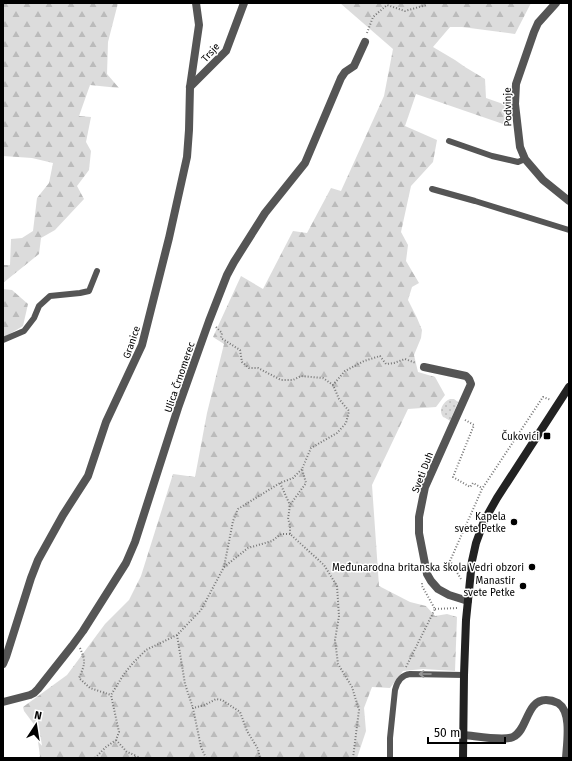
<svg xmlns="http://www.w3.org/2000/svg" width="572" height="761" viewBox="0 0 572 761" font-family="'Fira Sans',sans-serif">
  <defs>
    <pattern id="forest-firs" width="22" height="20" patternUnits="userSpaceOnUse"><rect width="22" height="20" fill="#dcdcdc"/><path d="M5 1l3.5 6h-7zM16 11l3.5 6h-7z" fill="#bbb"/></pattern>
    <pattern id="park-dots" width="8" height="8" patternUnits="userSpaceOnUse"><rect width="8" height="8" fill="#dcdcdc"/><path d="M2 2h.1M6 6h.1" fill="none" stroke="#bbb" stroke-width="1.8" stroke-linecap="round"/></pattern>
  </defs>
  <rect width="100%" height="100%" fill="#fff"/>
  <g fill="url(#forest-firs)">
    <polygon points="3,3 118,3 108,42 107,74 119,88 90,85 79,116 91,117 86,142 91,151 89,170 77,186 84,199 55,230 41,238 39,254 3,283 3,265 10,265 11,239 22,238 33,231 37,198 49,183 53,163 32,158 3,156"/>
    <polygon points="340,3 531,3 515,34 462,27 450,27 433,47 455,60 465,67 485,79 486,98 506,105 504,113 506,125 416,94 405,126 437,140 433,162 411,186 401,232 408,245 406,261 419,283 412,287 408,300 417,318 422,330 421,338 414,355 418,372 435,377 445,395 436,407 408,409 372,485 379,586 410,602 426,606 435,616 447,614 457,617 455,671 423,669 403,671 390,688 372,687 364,708 366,731 357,758 39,758 40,756 36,727 24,711 23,707 67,675 105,624 129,600 141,576 173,474 195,477 207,413 224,344 213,337 241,276 263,289 293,231 307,233 331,188 341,191 384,96 393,49"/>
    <polygon points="3,289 12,290 28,304 23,326 3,338"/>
  </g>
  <path fill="url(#park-dots)" d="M450,399H454L458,402L450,421C449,420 444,417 443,417C438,410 443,402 450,399Z"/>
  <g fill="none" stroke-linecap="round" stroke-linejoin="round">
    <g stroke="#777" stroke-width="2" stroke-dasharray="1 2" stroke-linecap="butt">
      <polyline points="367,33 373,17 387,5 405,11 426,5 427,3"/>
      <polyline points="216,327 222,333 221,338 240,350 242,362 249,368 258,368 281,380 293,380 301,376 323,378 333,385"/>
      <polyline points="465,420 474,425 453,477 470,487 473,483 482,488"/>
      <polyline points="280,483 290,505"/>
      <polyline points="224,567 248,548 272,541 281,534 290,534"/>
      <polyline points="461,579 450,561 482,489 543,397 551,400"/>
      <polyline points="435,609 458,608"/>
      <polyline points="177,635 185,684 193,708"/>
      <path d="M80,648C86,662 85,664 79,678L90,688L111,695"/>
      <polyline points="406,667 435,609 422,586 422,583"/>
      <polyline points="116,740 127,752 137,756"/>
      <polyline points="95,758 106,747 116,740 119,732 111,695 124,674 133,663 146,650 177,635 201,610 224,567 233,521 238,509 280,483 293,478 302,469"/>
      <polyline points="132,758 137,756 139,758"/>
      <polyline points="206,758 201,747 193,708 205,705 216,699 222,700 240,712 247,731 258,749 260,758"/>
      <polyline points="353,758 359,710 352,687 338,664 335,640 339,616 337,586 324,565 290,534 290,525 288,519 290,505 306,483 302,469 311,448 337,433 346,423 349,411 339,399 333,385 345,371 364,361 380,356 386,364 394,363 405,359 416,363"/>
    </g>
    <g stroke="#555" stroke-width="6">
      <polyline points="449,141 492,156 518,162 525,159"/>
      <polyline points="432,189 475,201 569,230"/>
      <polyline points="3,340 24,331 34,318 39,306 50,296 80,293 89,291 97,271"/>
      <path d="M390,758V738L395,690C397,682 401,675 410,674L464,675"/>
    </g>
    <g stroke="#555" stroke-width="8">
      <polyline points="556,3 538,23 534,32 516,84 515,104 520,147 525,159 543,180 569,201"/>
      <polyline points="190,87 226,51 244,3"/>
      <polyline points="424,367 466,376 469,379 471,384 425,487 419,517 419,533 427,574 431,581 438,589 449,595 468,601"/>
      <polyline points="3,664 6,657 31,578 38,560 63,515 88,476 106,422 142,345 169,238 187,157 189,130 190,87 199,25 196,3"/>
      <polyline points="3,702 30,695 34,693 38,689 72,646 83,631 126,563 135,542 178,408 209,321 227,275 234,262 265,213 305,163 341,78 345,72 354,66 365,42"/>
      <path d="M464,735C476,736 503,741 513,737C528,730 526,700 546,700C550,700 554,701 558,703C572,712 567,742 566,758"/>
    </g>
    <polyline stroke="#222" stroke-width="8" points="463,758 464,675 466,620 472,561 476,543 484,521 497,498 569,387"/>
  </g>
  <defs><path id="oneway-shaft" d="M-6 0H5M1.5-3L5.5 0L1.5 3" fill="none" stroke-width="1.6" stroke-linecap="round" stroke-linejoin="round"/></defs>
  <use stroke="#999" href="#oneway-shaft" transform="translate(425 674) rotate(180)"/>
  <g fill="#000" stroke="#fff" stroke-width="1.5">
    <rect x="543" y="432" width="8" height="8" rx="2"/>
    <circle cx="514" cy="522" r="4"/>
    <circle cx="532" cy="567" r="4"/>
    <circle cx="523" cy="586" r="4"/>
  </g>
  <g text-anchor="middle" stroke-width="3" stroke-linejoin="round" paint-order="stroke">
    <g font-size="10" fill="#000" stroke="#fff">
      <text transform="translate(210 52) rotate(-48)" y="4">Trsje</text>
      <text transform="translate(507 107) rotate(-91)" y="4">Podvinje</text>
      <text transform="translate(131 342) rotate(-71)" y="4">Granice</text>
      <text transform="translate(179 377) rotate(-71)" y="4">Ulica Črnomerec</text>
      <text transform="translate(422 472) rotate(-69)" y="4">Sveti Duh</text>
    </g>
    <g font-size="10" fill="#000" stroke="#fff" text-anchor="end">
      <text x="539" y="440">Čukovići</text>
      <text x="506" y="520">Kapela<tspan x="506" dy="12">svete Petke</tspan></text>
      <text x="524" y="571">Međunarodna britanska škola Vedri obzori</text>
      <text x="515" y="584">Manastir<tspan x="515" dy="12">svete Petke</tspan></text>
    </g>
  </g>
  <rect width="572" height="761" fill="none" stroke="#000000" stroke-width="8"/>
  <g transform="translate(36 725) rotate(12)" stroke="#ffffff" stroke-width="3" paint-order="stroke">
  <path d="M0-3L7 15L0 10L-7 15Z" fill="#000000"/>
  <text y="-6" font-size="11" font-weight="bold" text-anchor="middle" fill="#000000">N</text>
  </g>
  <path d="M428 737v6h77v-6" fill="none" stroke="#000000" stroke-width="2"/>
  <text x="434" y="737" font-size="12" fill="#000000" stroke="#ffffff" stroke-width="3" paint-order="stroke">50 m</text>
</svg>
